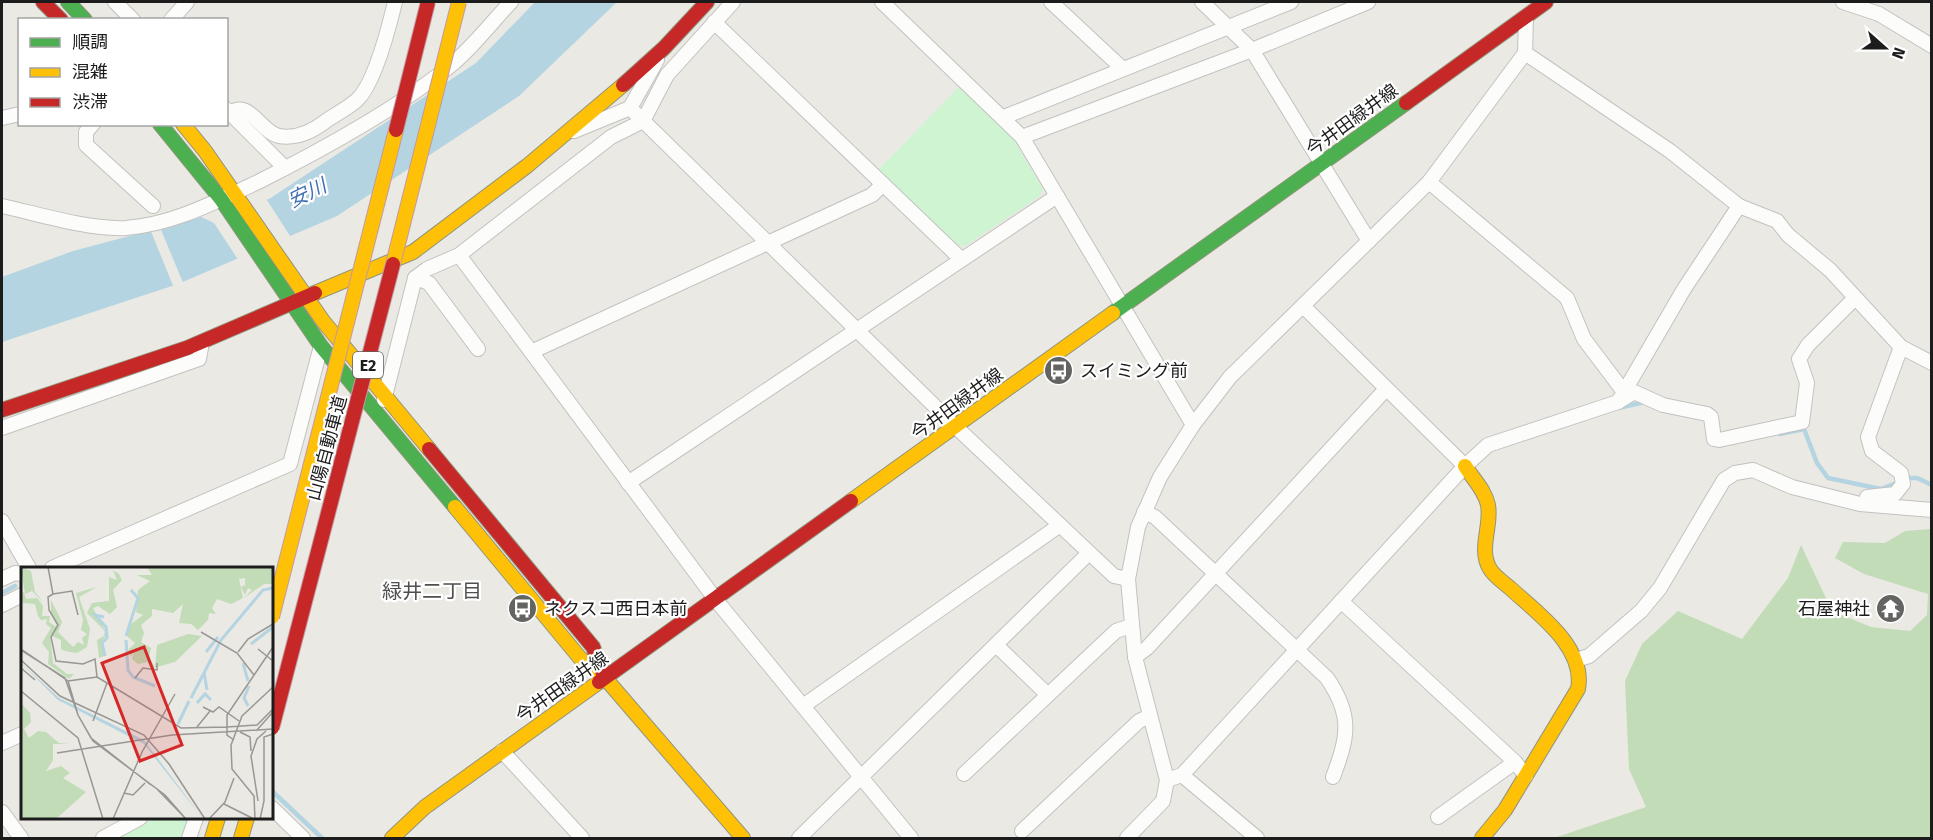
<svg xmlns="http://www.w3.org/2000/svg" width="1933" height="840" viewBox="0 0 1933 840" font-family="'Fira Sans','Noto Sans JP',sans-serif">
  <rect width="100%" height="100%" fill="#eae9e4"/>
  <polygon fill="#c1dcb7" points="1931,529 1931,838 1554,838 1646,807 1629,769 1625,681 1642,644 1678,611 1742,639 1788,578 1801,545 1832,611 1871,627 1910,631 1927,615 1928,594 1864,574 1835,558 1843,542 1885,543 1905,531"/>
  <g fill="#cff4d2">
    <polygon points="960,86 998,121 1014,140 1043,189 1040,196 965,246 954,244 877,171"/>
    <polygon points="155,818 193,818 186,838 120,838"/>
  </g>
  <polygon fill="#b4d4e1" points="535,2 617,2 519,96 337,216 178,284 2,342 2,277 73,251 269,199 476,63"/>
  <g fill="#eae9e4">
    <polygon points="265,197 292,239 239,261 214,223 197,215"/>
    <polygon points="159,225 184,285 174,288 150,229"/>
  </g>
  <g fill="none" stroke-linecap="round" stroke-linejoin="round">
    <g stroke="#b4d4e1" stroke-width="4.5">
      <polyline points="1618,408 1645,402"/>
      <polyline points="1780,434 1804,429 1817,463 1828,478 1881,489 1909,478 1917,478 1932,485"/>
      <polyline points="2,593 15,586"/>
      <polyline points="272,791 322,838"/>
    </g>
    <defs>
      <g id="street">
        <polyline points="115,2 133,20"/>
        <polyline points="882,2 1022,137 1193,425"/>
        <polyline points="1051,2 1123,69"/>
        <polyline points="1202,2 1252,50 1369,241"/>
        <polyline points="1843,2 1879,14 1932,46"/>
        <polyline points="171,20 187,2"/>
        <polyline points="714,22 961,259"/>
        <polyline points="1525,53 1670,151 1739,206 1777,221 1788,235 1830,270 1901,347 1932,363"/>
        <polyline points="630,108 956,427 1114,576 1128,579"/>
        <polyline points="226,109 285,168"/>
        <path d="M230,113C250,99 260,132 279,136C296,139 313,131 326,121C336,114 348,108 357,100C375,83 389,27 395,2"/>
        <polyline points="1004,117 1291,2"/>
        <polyline points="2,118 20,114"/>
        <polyline points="93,124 86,132 86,145 153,206"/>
        <polyline points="574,131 630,108 657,60"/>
        <polyline points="1022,137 1252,50 1368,2"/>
        <polyline points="1429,182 1567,298 1584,339 1624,392 1618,402"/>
        <path d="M2,206C39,214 89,230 126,228C174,224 215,202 258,182C322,150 388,114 445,70C469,52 490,24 511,2"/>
        <polyline points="459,255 716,600 911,838"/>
        <polyline points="415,278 429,283 478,349"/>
        <polyline points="1303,306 1465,466"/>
        <polyline points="531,352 872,195 883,184"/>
        <polyline points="1624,392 1684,289 1739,206"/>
        <polyline points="384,400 415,278 427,269 459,255 611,137 643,121 667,75 733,2"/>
        <polyline points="2,428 199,359 202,342"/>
        <polyline points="628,483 1057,196"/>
        <polyline points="1867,497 1895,494 1903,484 1901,473 1872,451 1868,437 1901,347"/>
        <path d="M1144,512L1155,517L1327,678C1353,716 1348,737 1333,777"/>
        <polyline points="2,521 29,568"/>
        <polyline points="52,568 290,464 321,346"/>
        <polyline points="2,579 15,573 22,574"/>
        <polyline points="1341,601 1515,762 1526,776"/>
        <polyline points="2,605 22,595"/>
        <polyline points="996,645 1048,695"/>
        <polyline points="1135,657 1147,648 1386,389"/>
        <polyline points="1576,660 1589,656 1641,611 1660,588 1715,495 1724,480 1735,473 1753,470 1792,487 1860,504 1932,510"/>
        <polyline points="803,706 1060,525"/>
        <polyline points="2,743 22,734"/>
        <polyline points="502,751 582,838"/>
        <polyline points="964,774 1116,631 1131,626"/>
        <polyline points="1182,775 1257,838"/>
        <polyline points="1167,780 1182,775 1465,466 1488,445 1618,402 1634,392 1663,405 1707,414 1711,417 1714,439 1719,440 1802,422 1807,383 1799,359 1808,345 1854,299"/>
        <polyline points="272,808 303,838"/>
        <polyline points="2,812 21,838"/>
        <polyline points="1438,817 1515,762"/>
        <polyline points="1022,831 1139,721 1150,716"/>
        <polyline points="103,838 140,818"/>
        <polyline points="189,838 196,818"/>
        <polyline points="799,838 1089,553"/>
        <polyline points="1127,838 1163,801 1167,780 1135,657 1128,579 1138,527 1160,477 1193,425 1230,377 1429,182 1525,53 1526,17"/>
      </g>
      <g id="fast">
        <polyline points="68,2 85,20"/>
        <polyline points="160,124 221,199 321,346 455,507"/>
        <polyline points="1113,313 1406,103"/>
      </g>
      <g id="slow">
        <polyline points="183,124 205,151 323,321 429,449"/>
        <polyline points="315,293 413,252 527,166 623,85"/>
        <path d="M1465,466C1473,479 1485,490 1488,505C1492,526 1478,549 1490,569C1494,576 1503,582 1510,588C1537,613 1586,647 1578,689L1505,810L1482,838"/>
        <polyline points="851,501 1113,313"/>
        <polyline points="455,507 580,658 605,678 743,838"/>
        <polyline points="212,838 218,818"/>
        <polyline points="241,838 247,818"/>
        <polyline points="392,838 425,807 599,682"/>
      </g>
      <g id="jam">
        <polyline points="43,2 61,20"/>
        <polyline points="623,85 664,48 707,2"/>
        <polyline points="1406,103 1546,2"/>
        <polyline points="2,410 187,348 315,293"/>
        <polyline points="429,449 593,647 604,676"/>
        <polyline points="599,682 851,501"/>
      </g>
    </defs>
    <use href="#street" stroke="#c3c2c0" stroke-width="16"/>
    <use href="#fast" stroke="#91957c" stroke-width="16"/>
    <use href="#slow" stroke="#91957c" stroke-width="16"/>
    <use href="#jam" stroke="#91957c" stroke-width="16"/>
    <use href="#street" stroke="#fcfcfb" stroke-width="14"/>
    <use href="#fast" stroke="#4caf50" stroke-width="14"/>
    <use href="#slow" stroke="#ffc107" stroke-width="14"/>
    <use href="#jam" stroke="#c62828" stroke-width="14"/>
    <defs>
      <g id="slow-bridge">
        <polyline points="393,264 459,2"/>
        <polyline points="272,617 396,130"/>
      </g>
      <g id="jam-bridge">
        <polyline points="396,130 428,2"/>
        <polyline points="272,728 393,264"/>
      </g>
    </defs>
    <use href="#slow-bridge" stroke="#c29aa2" stroke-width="16" stroke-linecap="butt"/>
    <use href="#jam-bridge" stroke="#c29aa2" stroke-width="16" stroke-linecap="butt"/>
    <use href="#slow-bridge" stroke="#ffc107" stroke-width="14"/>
    <use href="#jam-bridge" stroke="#c62828" stroke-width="14"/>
  </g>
  <defs>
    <symbol id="bus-disc" viewBox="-11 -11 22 22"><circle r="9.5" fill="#646462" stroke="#fff"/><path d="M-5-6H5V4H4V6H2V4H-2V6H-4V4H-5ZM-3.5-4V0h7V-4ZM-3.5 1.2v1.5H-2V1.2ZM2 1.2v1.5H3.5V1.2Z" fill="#fff"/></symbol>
    <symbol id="temple-disc" viewBox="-11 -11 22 22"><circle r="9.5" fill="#646462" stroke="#fff"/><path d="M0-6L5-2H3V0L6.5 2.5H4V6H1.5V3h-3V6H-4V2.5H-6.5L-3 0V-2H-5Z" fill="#fff"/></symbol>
  </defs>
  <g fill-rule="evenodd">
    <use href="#bus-disc" x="1042" y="354" width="33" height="33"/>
    <use href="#bus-disc" x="506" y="592" width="33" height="33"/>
    <use href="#temple-disc" x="1874" y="592" width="33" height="33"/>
  </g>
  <g text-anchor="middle" stroke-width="4.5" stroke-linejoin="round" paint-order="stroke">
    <rect fill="#fff" stroke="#606060" stroke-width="1.5" x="353" y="352" width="30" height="26" rx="4.5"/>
    <g font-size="16" font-weight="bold" fill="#1c1c1c">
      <text x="368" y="371">E2</text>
    </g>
    <g font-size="18" fill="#1c1c1c" stroke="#fff">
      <text transform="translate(1352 120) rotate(-36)" y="6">今井田緑井線</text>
      <text transform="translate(957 404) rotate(-36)" y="6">今井田緑井線</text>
      <text transform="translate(327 448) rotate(-75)" y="6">山陽自動車道</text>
      <text transform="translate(562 687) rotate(-35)" y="6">今井田緑井線</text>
    </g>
    <g font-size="18" fill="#1c1c1c" stroke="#fff" text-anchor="start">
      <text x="1080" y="377">スイミング前</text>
      <text x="544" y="615">ネクスコ西日本前</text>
      <text x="1870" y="615" text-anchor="end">石屋神社</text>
    </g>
    <g font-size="20" font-style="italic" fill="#4271b2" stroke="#fff">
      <text transform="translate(307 193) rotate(-26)" y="7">安川</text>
    </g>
    <g font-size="20" fill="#4f4f4f" stroke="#fff">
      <text x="432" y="598">緑井二丁目</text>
    </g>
  </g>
  <g transform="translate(21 567)">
    <rect width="252" height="252" fill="#eae9e4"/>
    <path d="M0,0L10,4L14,25L22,35L11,24L4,27ZM126,0H252V17H243L223,31L231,23L227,21L224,28L220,20L224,18V11L218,12L222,31L210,37L196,32L191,41L195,47L188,46L187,53L177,63L170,57L158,56L162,37L152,46L131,42V49L120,58L123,66L120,75L130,81L128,90L134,100L136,78L167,67L181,69L154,95L132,101L127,95L117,97L111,92L113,85L110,90L107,83L114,76L106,69L110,57L122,48L115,45L117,23L129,14L116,8H131ZM92,3L98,7L101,13L92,23L96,40L89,47L77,39L72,41L86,67L80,75L83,89L78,91L76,73L83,69L84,64L66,46L71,36L88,34V10L96,13ZM76,20L58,30L69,62L66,80L56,86L44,84L40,82V73L29,68L32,96L46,107H53L48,112L27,97L28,85L21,76L30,61L25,57L26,52L20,53L17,49L14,37L2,36L0,27L3,25L5,32L16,31L22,39L21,49H29L28,55L37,61L30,46V33L41,55L37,65L52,80L57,75L63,78L61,71L66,67L60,63L62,53L55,26ZM0,136L9,146L10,155L3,162L8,171L17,164L25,165L38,176L48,177H32V193L25,204L40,199L49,206L42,211L65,225L35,252H0Z" fill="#c1dcb7"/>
    <path d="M0,96L38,131L123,173L182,252L123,177L37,133Z" fill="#b4d4e1"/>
    <path fill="none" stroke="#b4d4e1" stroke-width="3" d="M83,50L74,48L85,60L86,71L81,76L84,89M105,69L117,31L110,23M105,73L107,103L112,110L134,119M230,77L252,60M185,85L197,70M222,96L227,114M183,105L186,123M170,131L200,73L242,23L252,21M176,136L184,127L190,133M227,139L223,131L228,119M157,157L168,134"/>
    <path fill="none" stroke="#989794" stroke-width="1.5" d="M27,0L32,27L27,30L28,43L37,58L30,70L35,94L62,97L74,92L76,110L160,161L206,160M32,27L51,24L57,48M180,65L216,86L233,108M0,82L47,114L57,148L70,171L130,218M237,82L252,94M0,83L44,111L57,148L72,174L144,228L165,252M217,85L227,72L252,57M0,93L39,129L123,168L148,197L184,252M0,101L14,113M114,111L122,101L136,103V96M47,114L76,110M0,124L57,171L82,252M182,140L192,145L198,140L218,154M72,154L86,116M176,160L189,144M206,160L236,158L251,143M235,164L252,145M219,165L229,170L230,184M213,173L206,168V148L252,80M36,186L151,168L252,162M135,221L165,252M103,226L112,228L124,216M237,234L230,189L236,172L245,164M203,237L231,251M92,252L121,185L154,127M188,252L204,235L213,211M234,252L233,229L211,202L210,178L221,149L252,120M239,252L243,234V170L252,167"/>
    <path fill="#d62828" fill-opacity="0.15" stroke="#d62828" stroke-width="3" d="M123,80L161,178L119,194L81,96Z"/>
    <rect width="252" height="252" fill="none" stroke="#1c1c1c" stroke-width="3"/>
  </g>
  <rect width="1933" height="840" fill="none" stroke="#1c1c1c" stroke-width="6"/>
  <rect x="18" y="18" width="210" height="108" fill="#ffffff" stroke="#a4a4a4" stroke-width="1.5"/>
  <rect x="30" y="38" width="30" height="9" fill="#4caf50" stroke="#a4a4a4" stroke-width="1.5"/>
  <text x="72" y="48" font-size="18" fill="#1c1c1c">順調</text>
  <rect x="30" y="68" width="30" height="9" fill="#ffc107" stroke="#a4a4a4" stroke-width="1.5"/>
  <text x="72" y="78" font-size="18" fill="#1c1c1c">混雑</text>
  <rect x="30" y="98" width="30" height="9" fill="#c62828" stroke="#a4a4a4" stroke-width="1.5"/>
  <text x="72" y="108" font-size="18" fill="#1c1c1c">渋滞</text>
  <g transform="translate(1885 48) rotate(111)" stroke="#ffffff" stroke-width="4.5" paint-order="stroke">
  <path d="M0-4.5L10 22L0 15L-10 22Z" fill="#1c1c1c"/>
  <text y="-9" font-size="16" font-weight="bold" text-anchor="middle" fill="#1c1c1c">N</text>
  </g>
</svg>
